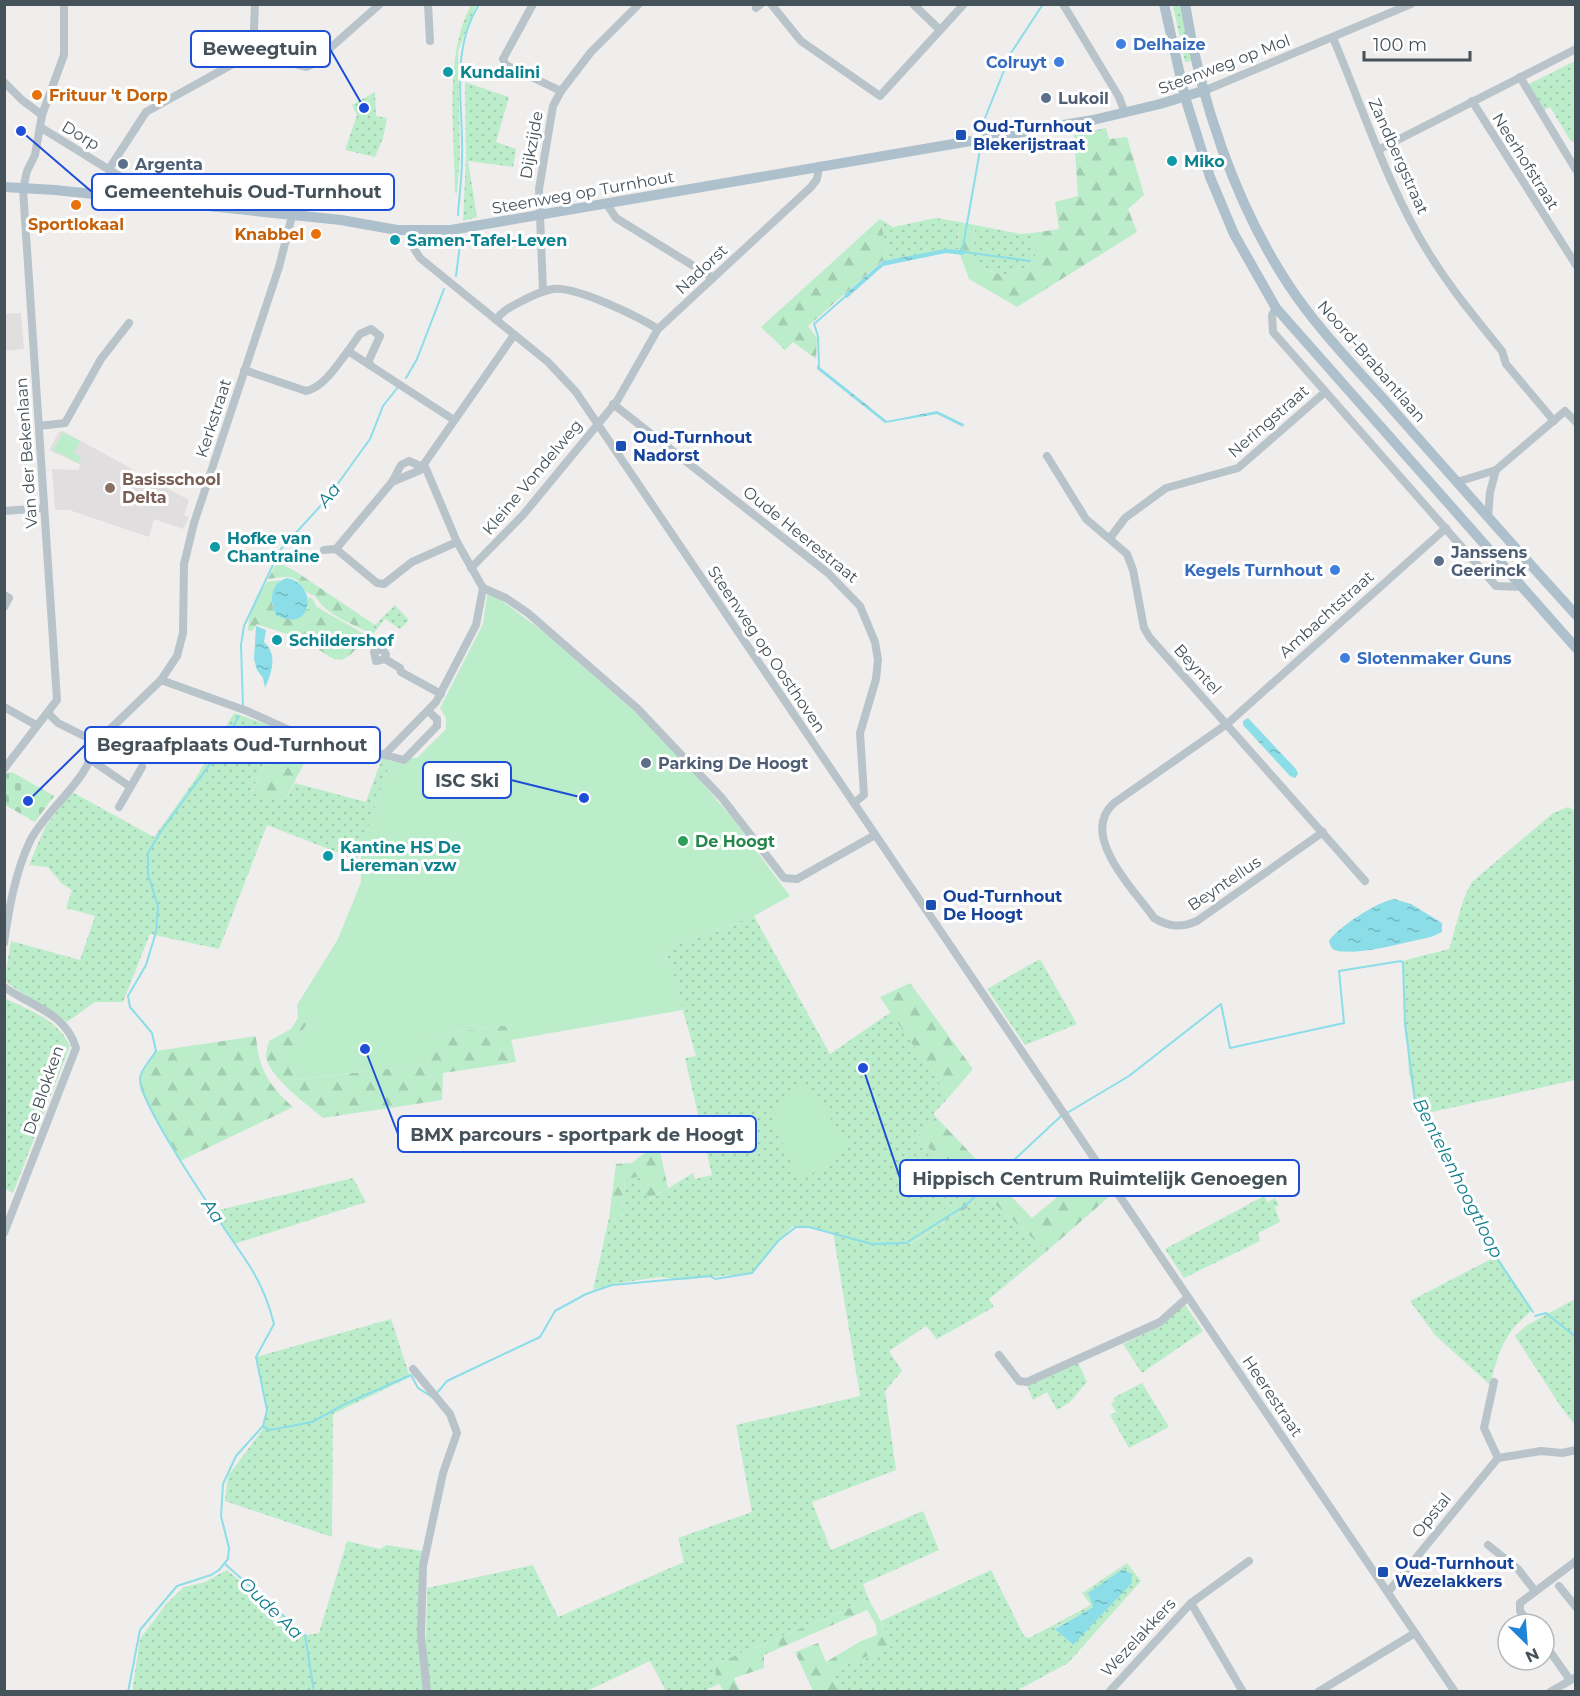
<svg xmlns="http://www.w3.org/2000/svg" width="1580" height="1696" viewBox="0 0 1580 1696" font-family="Montserrat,sans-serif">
  <defs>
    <pattern id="green-dots" width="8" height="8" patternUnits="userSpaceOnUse" patternTransform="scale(1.5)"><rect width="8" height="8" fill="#bcedca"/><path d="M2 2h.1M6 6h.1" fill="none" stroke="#a3cdb0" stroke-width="1.8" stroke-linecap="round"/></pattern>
    <pattern id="forest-firs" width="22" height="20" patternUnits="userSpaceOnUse" patternTransform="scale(1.5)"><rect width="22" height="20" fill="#bcedca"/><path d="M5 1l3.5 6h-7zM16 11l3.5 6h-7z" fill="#a3cdb0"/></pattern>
    <pattern id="cemetery-stones" width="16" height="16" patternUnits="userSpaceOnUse" patternTransform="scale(1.5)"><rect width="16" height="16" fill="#bcedca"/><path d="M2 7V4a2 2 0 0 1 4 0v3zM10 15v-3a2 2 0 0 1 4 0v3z" fill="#a3cdb0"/></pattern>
    <pattern id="water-ripples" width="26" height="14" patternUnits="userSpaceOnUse" patternTransform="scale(1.5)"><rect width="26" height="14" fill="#8bdee8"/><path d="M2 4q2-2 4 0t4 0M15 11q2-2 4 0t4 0" fill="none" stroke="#73b7bf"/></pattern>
  </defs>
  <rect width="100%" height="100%" fill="#f0eded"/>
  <g fill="#e1dedf">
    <polygon points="21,313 24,349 5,351 5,314"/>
    <polygon points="63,431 132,469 134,474 143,475 189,500 184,515 189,517 183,529 154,519 149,537 69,510 55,510 52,469 78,470 81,465 49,450 59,432"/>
  </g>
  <g fill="url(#green-dots)" fill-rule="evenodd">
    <path d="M471,5H476L458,51L460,156L457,193H455C455,134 443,57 471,5Z"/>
    <polygon points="1173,5 1182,5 1192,61 1185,62"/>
    <polygon points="1575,61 1575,143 1570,140 1550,107 1541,112 1527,85"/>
    <polygon points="465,82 509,97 496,142 516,149 513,167 468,161 477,217 463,221 466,157"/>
    <polygon points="375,92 376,116 387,118 383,138 375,157 345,150 357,115 352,105"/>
    <polygon points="936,218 959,222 958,249 889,260 880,219 893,227"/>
    <polygon points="975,225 1020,234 1033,233 1036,259 1012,278 973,265"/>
    <polygon points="395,605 409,620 400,629 385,619 373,634 368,632"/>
    <polygon points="234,713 282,730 251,792 285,800 295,783 366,802 382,758 391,761 357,860 267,825 219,949 150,934 123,1002 95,1002 67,1022 7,983 5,977 11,941 80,960 95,916 66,908 72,890 61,883 48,867 29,865 45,827 72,792 154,837 194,781"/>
    <polygon points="1568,807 1576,811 1575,1080 1419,1115 1409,1073 1402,961 1449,949 1464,898 1472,882 1553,813"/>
    <polygon points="754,916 830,1054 891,1012 949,1097 933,1114 936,1117 917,1137 974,1189 904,1238 911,1244 986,1196 1047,1251 989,1299 994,1307 937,1339 926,1326 889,1351 902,1371 885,1391 896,1470 812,1502 831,1550 923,1511 939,1550 863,1584 869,1600 715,1664 719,1684 704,1691 666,1691 650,1661 587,1691 430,1691 426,1650 427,1588 533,1565 558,1617 684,1562 678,1538 752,1512 736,1425 860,1396 833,1232 803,1226 792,1227 751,1273 683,1280 660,1277 612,1284 593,1290 609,1218 621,1218 625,1180 641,1176 649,1200 693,1173 695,1179 712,1175 685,1058 696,1056 665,949"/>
    <polygon points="1040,959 1077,1024 1025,1045 987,989"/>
    <path d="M4,998C30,1010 58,1020 70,1046L13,1193L4,1188Z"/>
    <polygon points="353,1178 366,1202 234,1244 215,1211"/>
    <polygon points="1264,1196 1268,1202 1275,1198 1279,1205 1275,1207 1280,1222 1258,1233 1260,1241 1184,1278 1165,1249"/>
    <path d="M1497,1256L1533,1310C1504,1332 1499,1351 1490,1385L1435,1335L1410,1301Z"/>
    <polygon points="1575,1299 1575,1425 1561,1407 1515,1336 1527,1325"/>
    <polygon points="1183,1305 1186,1306 1203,1331 1142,1373 1123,1344 1158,1327"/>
    <polygon points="391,1319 410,1377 333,1414 332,1537 225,1501 228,1476 263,1429 267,1410 256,1357"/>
    <polygon points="1078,1363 1087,1382 1070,1402 1057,1410 1047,1392 1033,1400 1027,1385"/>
    <polygon points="1142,1383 1169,1427 1129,1448 1110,1415 1116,1412 1111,1404 1115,1401 1113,1398"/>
    <polygon points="347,1541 380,1549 387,1545 422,1551 418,1598 424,1691 132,1692 140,1639 167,1603 184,1587 205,1582 227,1570 305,1635 319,1633"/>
    <path d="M1127,1563L1141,1581L1068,1663L1018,1690L1020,1691H838L830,1672L893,1645L881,1621L991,1570L1024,1636L1029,1638L1091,1605L1082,1593ZM1125,1569L1127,1587L1072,1645L1055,1628L1093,1607L1088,1593Z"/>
  </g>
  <g fill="url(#forest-firs)">
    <polygon points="1106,128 1109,139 1127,137 1144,195 1128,209 1137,232 1017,307 969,279 958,249 959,222 975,225 973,265 1011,278 1013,265 1024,269 1036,259 1033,233 1059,229 1055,202 1078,196 1074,135"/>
    <polygon points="880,219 889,260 882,261 808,326 817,338 816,359 793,342 785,350 761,327"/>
    <path d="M277,562L295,571L375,625L368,632C350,623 325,614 315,596C292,588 308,571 268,579Z"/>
    <path d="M281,580C271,591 269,601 276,615L308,609V597L312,598L317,607L366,635C338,678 334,655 303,640C288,633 272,630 257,624L252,631L248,630C248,614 257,595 267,582Z"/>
    <polygon points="281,732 315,742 285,800 251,793"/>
    <polygon points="910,983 973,1069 949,1097 880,997"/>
    <path d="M298,1018L307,1024L294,1042V1080L430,1064L423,1036L508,1025L516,1062L443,1073L442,1100L323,1118C308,1105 266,1075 266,1055C266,1051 268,1045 269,1041L291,1029Z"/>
    <path d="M256,1036C258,1068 269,1086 293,1107L180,1161L141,1092L140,1077L156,1051Z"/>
    <polygon points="936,1117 1032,1218 1092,1168 1111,1195 1047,1251 986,1196 910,1244 903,1238 974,1189 917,1137"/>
    <polygon points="658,1142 668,1188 648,1200 641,1176 625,1180 621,1218 609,1218 616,1164 632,1163"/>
    <polygon points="869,1600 894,1645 830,1672 838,1691 813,1691 795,1652 818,1643 826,1662 861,1641 877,1635 876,1625 867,1610 764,1655 764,1668 734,1678 740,1691 723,1691 716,1677 715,1664"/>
  </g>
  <polygon fill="url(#cemetery-stones)" points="12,772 54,796 35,822 5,805 5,774"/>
  <g fill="#bcedca">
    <polygon points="63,433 80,441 74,453 81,457 79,463 53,450"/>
    <polygon points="493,594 549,636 636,713 673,749 733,819 790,896 754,916 665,949 683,1010 511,1040 507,1025 424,1036 430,1064 293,1080 294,1042 307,1024 298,1018 297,1005 338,939 361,882 361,847 391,761 401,763 410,758 417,758 446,729 446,718 440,708 483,624 487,595"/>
    <polygon points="803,1080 850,1146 803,1180 799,1180 772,1119 792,1088"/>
  </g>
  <g fill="url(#water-ripples)">
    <polygon points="945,249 965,250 963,255 946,253 883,266 847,298 844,295 883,261"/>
    <polygon points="817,365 887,421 937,411 964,424 963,427 937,414 885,423 817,369"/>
    <path d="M287,578C319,584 313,635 276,615C269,601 270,583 287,578Z"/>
    <path d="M256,626L266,630L264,642C278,655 272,672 265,688L263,678L257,670L254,659Z"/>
    <polygon points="1248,718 1296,769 1298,774 1295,778 1290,776 1243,725 1243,721"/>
    <path d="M1394,899L1411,904L1442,923V932L1431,937C1405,942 1364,955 1338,951C1332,950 1330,946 1329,941C1338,927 1377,902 1394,899Z"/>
    <polygon points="1123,1569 1131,1574 1132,1583 1073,1645 1055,1629 1093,1607 1088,1593"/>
  </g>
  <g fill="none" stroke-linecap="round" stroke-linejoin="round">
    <g stroke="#8bdee8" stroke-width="2">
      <polyline points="981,128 1011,53 1043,4"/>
      <path d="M458,215C459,197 462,178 462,159C464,105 449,53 479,4"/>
      <polyline points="962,252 980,150"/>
      <polyline points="964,252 1030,261"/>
      <polyline points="456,276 461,237"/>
      <polyline points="819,366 818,336 814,324 847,295"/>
      <polyline points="406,378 417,359 444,289"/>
      <polyline points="243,706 241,645 244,626 271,569 281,549 326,500 370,439 383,406 398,387"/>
      <polyline points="1067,1113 1129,1076 1221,1004 1230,1048 1344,1023 1339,971 1401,961 1403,963 1405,1024 1415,1101 1485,1241 1533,1312"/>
      <polyline points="1535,1316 1546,1313 1576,1337"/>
      <polyline points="437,1393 447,1381 540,1337 555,1311 586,1294 612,1285 710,1276 715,1279 752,1273 778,1241 796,1227 809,1227 872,1244 906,1243 966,1205 1061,1116"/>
      <polyline points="264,1427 270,1430 312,1422 345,1404 411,1375 418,1388 432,1397"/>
      <polyline points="225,1564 305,1635 314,1692"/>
      <path d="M128,1692L140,1630L177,1586L211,1575L219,1570L228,1559L229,1548L221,1516L223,1484L236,1456L263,1426L267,1410L256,1357L274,1324C269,1304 260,1282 249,1265C230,1236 137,1103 140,1078C141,1069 152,1058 156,1051L152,1033L130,1007L128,996L146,965L156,932L158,907L148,874V853L161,831L219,752L239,716"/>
    </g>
    <g stroke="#b9c3ca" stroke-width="8">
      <polyline points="428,4 430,41"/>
      <polyline points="533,4 503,59 506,65 561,91"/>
      <polyline points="771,4 801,41 880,96 964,4"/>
      <polyline points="913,4 940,30"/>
      <polyline points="1063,4 1119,97 1125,113"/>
      <polyline points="756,8 761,4"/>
      <path d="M1333,38C1364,111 1388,188 1430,255C1451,289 1477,320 1502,351L1506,364L1554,421"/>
      <polyline points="253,53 255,4"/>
      <polyline points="1520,77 1576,170"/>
      <polyline points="4,82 22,100 42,115"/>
      <polyline points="1206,90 1411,4"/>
      <polyline points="1472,101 1576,265"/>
      <polyline points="40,127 129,182 128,192"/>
      <polyline points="1378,150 1576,49"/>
      <polyline points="109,169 146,112 253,53 306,67 311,65 380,4"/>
      <polyline points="606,203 616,218 713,278"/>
      <polyline points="409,231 412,245 420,258 548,362 576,392 1455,1692"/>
      <polyline points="543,291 539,189 553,106 561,91 591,52 639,4"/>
      <polyline points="1276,308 1272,315 1273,332 1496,586 1522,587"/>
      <path d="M496,320C502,311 509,308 518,303C529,297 541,291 553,289C576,286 637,316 658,329"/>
      <polyline points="348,351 360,334 371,329 380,336 369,360 370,365"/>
      <path d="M244,370L306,391C324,387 338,364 348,351L454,420"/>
      <polyline points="613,404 828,573 860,606 875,642 878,660 876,679 860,733 864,795 854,803"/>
      <polyline points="39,426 65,423 101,359 129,323"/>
      <polyline points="1047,456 1086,519 1127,554 1133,570 1144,628 1150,638 1365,881"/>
      <polyline points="425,468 409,461 401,465 392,482 336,549 377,583 384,584 412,562 457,542"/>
      <polyline points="392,482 425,468"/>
      <polyline points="1457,482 1496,470 1565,411 1576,422"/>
      <polyline points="4,511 44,508"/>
      <polyline points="1488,517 1490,492 1496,470"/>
      <polyline points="1110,538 1125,518 1166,488 1238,468 1324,393"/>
      <polyline points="324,550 336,549"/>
      <polyline points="471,568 523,515 617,401 658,329 811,187 817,179 819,166"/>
      <polyline points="483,588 506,598 528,613 638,709 722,798 784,878 797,879 875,835"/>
      <polyline points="483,588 457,542 424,464 514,335"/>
      <polyline points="4,595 9,598 4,607"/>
      <polyline points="385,659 376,661 374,652 382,649 386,654 385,659 400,668 401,672 441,694"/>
      <polyline points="161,680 247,711 289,730 404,760 437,726 437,719 429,712"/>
      <polyline points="4,707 36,725"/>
      <polyline points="48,713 58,723 94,741 102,737 161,680 177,656 183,633 184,564 194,523 279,267 292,216"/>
      <polyline points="385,754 436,702 476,625 483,588"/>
      <polyline points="91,760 129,786"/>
      <polyline points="4,769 57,700 23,189 27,171 35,155 42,115 64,55 64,4"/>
      <polyline points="119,807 142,767"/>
      <path d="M1323,832L1197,921C1181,928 1169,927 1154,918C1134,889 1078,835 1114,803L1227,724L1446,528"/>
      <path d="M4,943C9,908 15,873 30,841C45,810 95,775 94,741"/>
      <path d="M4,987C31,1006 66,1013 76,1048L4,1233"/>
      <polyline points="999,1355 1019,1381 1027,1382 1160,1322 1188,1297"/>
      <polyline points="413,1369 450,1414 457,1433 443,1473 423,1566 421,1635 427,1692"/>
      <polyline points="1498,1458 1541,1451 1562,1453 1576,1450"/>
      <polyline points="1488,1545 1518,1569 1535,1591"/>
      <polyline points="1559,1586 1576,1607"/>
      <polyline points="1388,1592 1498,1458 1484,1428 1494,1382"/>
      <polyline points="1191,1603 1249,1561"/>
      <polyline points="1530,1624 1520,1611 1520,1603 1576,1561"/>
      <polyline points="1544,1643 1570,1680"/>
      <polyline points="1109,1692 1191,1603 1243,1692"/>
      <polyline points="1318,1692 1415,1633"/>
      <polyline points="1550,1692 1576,1677"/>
    </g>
    <g stroke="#adc0cb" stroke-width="10">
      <polyline points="1164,4 1185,97 1210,177 1234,234 1276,308 1576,648"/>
      <path d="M1185,4C1200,99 1235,203 1288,284C1318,330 1359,371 1395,412C1455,480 1515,548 1576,615"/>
      <polyline points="4,187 55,190 341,220 397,230 451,230 1093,120 1160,104 1206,90"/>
    </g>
  </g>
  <g fill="#3f7fe0" stroke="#fff" stroke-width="2">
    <circle cx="1121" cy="44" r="6"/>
    <circle cx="1059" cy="62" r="6"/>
    <circle cx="1335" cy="570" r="6"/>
    <circle cx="1345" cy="658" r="6"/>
  </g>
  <g fill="#0f9aa8" stroke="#fff" stroke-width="2">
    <circle cx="448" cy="72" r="6"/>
    <circle cx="1172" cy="161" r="6"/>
    <circle cx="395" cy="240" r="6"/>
    <circle cx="215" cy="547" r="6"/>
    <circle cx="277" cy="640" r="6"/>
    <circle cx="328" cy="856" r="6"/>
  </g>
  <g fill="#e8710a" stroke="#fff" stroke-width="2">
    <circle cx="37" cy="95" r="6"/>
    <circle cx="76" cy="205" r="6"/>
    <circle cx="316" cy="234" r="6"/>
  </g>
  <g fill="#5c6f8a" stroke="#fff" stroke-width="2">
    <circle cx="1046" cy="98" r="6"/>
    <circle cx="123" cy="164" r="6"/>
    <circle cx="1439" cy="561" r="6"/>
    <circle cx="646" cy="763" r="6"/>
  </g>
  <g fill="#1a4fb4" stroke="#fff" stroke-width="2">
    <rect x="955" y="129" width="12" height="12" rx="3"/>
    <rect x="615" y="440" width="12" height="12" rx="3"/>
    <rect x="925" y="899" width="12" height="12" rx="3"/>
    <rect x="1377" y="1566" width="12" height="12" rx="3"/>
  </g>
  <circle fill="#8d6e63" stroke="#fff" stroke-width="2" cx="110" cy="488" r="6"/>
  <circle fill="#2e9e5b" stroke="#fff" stroke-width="2" cx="683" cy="841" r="6"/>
  <g text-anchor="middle" stroke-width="6" stroke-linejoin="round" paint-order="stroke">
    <g font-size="16" font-weight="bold" fill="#366cbe" stroke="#fff" text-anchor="start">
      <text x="1133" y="50">Delhaize</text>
      <text x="1047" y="68" text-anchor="end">Colruyt</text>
      <text x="1323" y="576" text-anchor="end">Kegels Turnhout</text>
      <text x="1357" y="664">Slotenmaker Guns</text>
    </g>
    <g font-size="16" fill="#46525a" stroke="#fff">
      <text transform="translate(1224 64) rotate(-21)" y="6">Steenweg op Mol</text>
      <text transform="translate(81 135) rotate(31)" y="6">Dorp</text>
      <text transform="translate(531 145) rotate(-80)" y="6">Dijkzijde</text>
      <text transform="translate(1399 156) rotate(66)" y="6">Zandbergstraat</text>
      <text transform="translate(1526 161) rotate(58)" y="6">Neerhofstraat</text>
      <text transform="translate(583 192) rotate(-10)" y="6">Steenweg op Turnhout</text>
      <text transform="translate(701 269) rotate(-43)" y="6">Nadorst</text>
      <text transform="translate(1372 361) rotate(49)" y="6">Noord-Brabantlaan</text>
      <text transform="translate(213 418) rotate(-72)" y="6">Kerkstraat</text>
      <text transform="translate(1268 421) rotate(-41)" y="6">Neringstraat</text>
      <text transform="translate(26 453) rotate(-94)" y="6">Van der Bekenlaan</text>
      <text transform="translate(532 477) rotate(-50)" y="6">Kleine Vondelweg</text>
      <text transform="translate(801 534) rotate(39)" y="6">Oude Heerestraat</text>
      <text transform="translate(1326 614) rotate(-42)" y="6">Ambachtstraat</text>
      <text transform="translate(767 649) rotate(56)" y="6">Steenweg op Oosthoven</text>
      <text transform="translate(1198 669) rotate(48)" y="6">Beyntel</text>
      <text transform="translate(1224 883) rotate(-34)" y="6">Beyntellus</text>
      <text transform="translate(43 1090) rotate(-71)" y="6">De Blokken</text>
      <text transform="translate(1273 1396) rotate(56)" y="6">Heerestraat</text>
      <text transform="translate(1431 1515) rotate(-51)" y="6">Opstal</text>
      <text transform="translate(1138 1637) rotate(-47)" y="6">Wezelakkers</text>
    </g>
    <g font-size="16" font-weight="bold" fill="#0d838f" stroke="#fff" text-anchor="start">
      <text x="460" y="78">Kundalini</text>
      <text x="1184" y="167">Miko</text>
      <text x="407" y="246">Samen-Tafel-Leven</text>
      <text x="227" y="544">Hofke van<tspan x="227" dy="18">Chantraine</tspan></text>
      <text x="289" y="646">Schildershof</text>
      <text x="340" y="853">Kantine HS De<tspan x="340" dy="18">Liereman vzw</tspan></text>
    </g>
    <g font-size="16" font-weight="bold" fill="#c56008" stroke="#fff" text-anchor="start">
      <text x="49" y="101">Frituur 't Dorp</text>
      <text x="76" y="230" text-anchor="middle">Sportlokaal</text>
      <text x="304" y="240" text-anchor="end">Knabbel</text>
    </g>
    <g font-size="16" font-weight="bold" fill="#4e5e75" stroke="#fff" text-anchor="start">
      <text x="1058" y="104">Lukoil</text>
      <text x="135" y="170">Argenta</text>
      <text x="1451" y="558">Janssens<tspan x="1451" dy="18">Geerinck</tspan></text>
      <text x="658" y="769">Parking De Hoogt</text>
    </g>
    <g font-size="16" font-weight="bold" fill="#164399" stroke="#fff" text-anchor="start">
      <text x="973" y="132">Oud-Turnhout<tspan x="973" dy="18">Blekerijstraat</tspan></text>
      <text x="633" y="443">Oud-Turnhout<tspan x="633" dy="18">Nadorst</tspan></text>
      <text x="943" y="902">Oud-Turnhout<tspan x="943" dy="18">De Hoogt</tspan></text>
      <text x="1395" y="1569">Oud-Turnhout<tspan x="1395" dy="18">Wezelakkers</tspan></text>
    </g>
    <g font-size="16" font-weight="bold" fill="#785e54" stroke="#fff" text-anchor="start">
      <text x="122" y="485">Basisschool<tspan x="122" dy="18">Delta</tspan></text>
    </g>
    <g font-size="16" font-weight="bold" fill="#27864d" stroke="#fff" text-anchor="start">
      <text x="695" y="847">De Hoogt</text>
    </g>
    <g font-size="18" font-style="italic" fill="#117f8b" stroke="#fff">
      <text transform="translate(329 495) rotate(-52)" y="6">Aa</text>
      <text transform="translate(1458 1178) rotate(63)" y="6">Bentelenhoogtloop</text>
      <text transform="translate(213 1211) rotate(56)" y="6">Aa</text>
      <text transform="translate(271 1608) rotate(44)" y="6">Oude Aa</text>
    </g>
  </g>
  <path fill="none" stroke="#1d4ed8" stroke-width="2" d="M364 108L330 49M21 131L92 192M28 801L85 745M584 798L511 780M365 1049L398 1134M863 1068L900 1178"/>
  <g fill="#1d4ed8" stroke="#fff" stroke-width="2">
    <circle cx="364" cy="108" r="6"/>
    <circle cx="21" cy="131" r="6"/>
    <circle cx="28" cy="801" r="6"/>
    <circle cx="584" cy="798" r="6"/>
    <circle cx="365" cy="1049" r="6"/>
    <circle cx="863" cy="1068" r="6"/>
  </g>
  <g fill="#fff" stroke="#1d4ed8" stroke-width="2">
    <rect x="191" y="31" width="139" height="36" rx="6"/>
    <rect x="92" y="174" width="302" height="36" rx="6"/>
    <rect x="85" y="727" width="295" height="36" rx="6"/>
    <rect x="423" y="762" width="88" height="36" rx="6"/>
    <rect x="398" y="1116" width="358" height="36" rx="6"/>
    <rect x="900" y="1160" width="399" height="36" rx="6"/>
  </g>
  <g font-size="18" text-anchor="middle" font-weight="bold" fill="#46525a">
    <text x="260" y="55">Beweegtuin</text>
    <text x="243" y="198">Gemeentehuis Oud-Turnhout</text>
    <text x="232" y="751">Begraafplaats Oud-Turnhout</text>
    <text x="467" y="787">ISC Ski</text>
    <text x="577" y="1141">BMX parcours - sportpark de Hoogt</text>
    <text x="1100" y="1185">Hippisch Centrum Ruimtelijk Genoegen</text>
  </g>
  <rect width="1580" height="1696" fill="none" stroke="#46525a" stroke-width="12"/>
  <g transform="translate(1526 1642) rotate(155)"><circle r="28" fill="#ffffff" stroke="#b5babd" stroke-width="1.5"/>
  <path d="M0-4.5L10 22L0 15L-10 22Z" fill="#1f83d7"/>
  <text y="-9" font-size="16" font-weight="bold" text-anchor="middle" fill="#46525a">N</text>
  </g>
  <path d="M1364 51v9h106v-9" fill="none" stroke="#46525a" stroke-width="3"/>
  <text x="1373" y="51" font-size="18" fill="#46525a" stroke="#ffffff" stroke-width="4.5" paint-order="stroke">100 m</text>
</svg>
